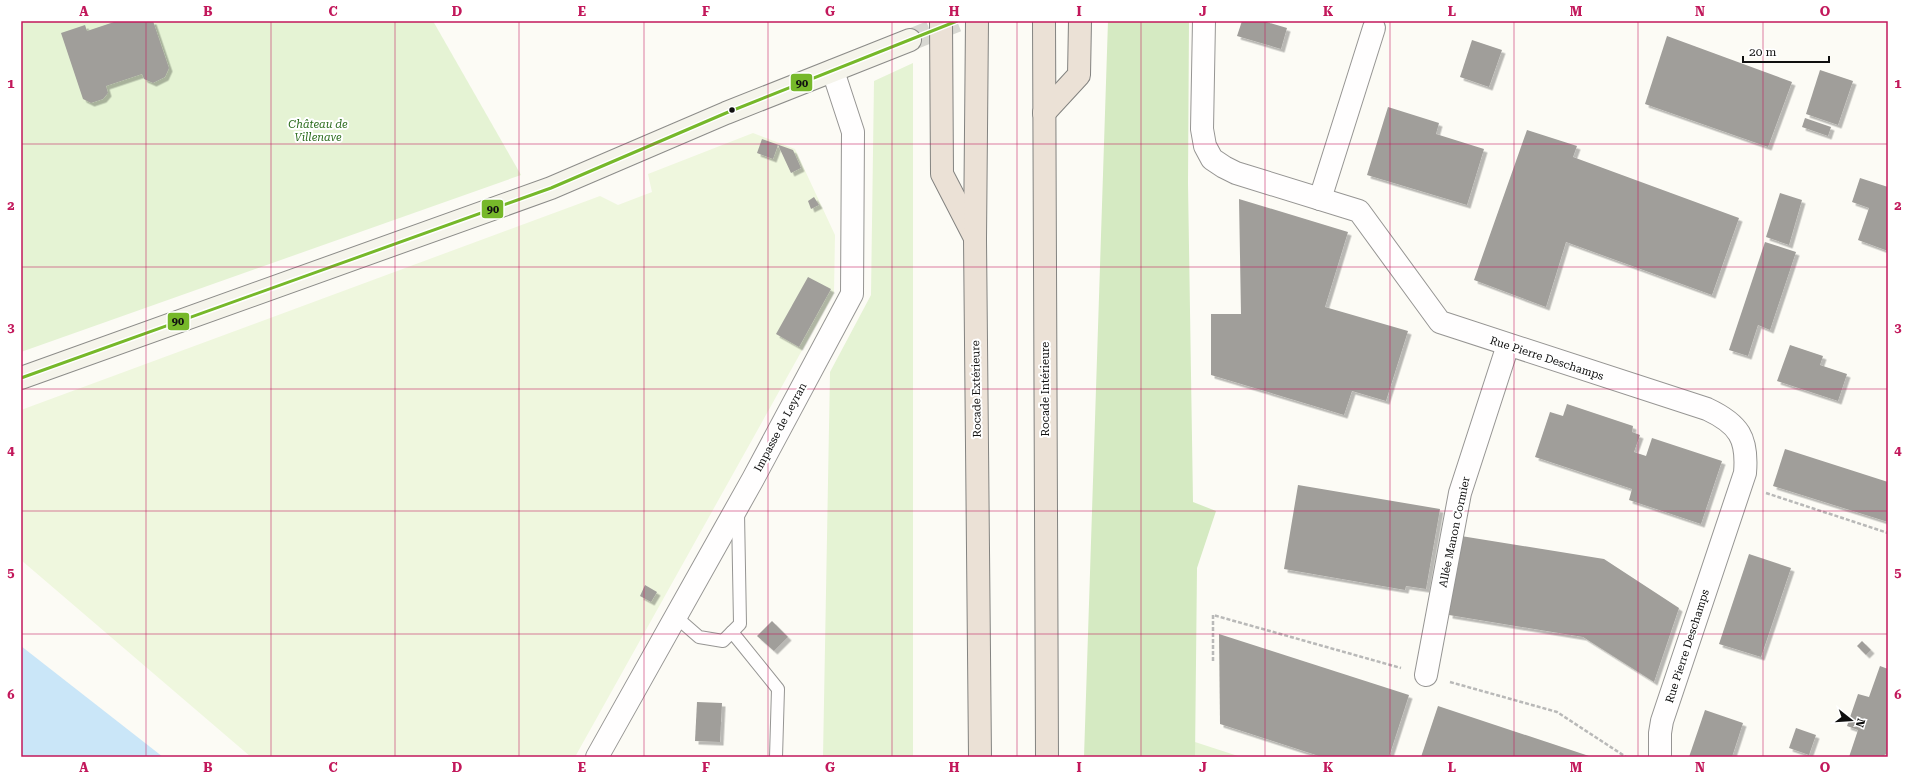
<svg xmlns="http://www.w3.org/2000/svg" width="1909" height="778" viewBox="0 0 1909 778" font-family="'Roboto Serif',serif">
  <defs>
    <filter id="shadow"><feDropShadow dx="3.5" dy="3.5" stdDeviation="0" flood-color="#0004"/></filter>
  </defs>
  <rect width="100%" height="100%" fill="#fcfbf5"/>
  <g fill="#e5f3d4">
    <polygon points="21,21 433,21 521,175 21,352"/>
    <polygon points="913,63 913,757 823,757 830,372 871,295 874,81"/>
    <polygon points="1195,742 1241,757 1195,757"/>
  </g>
  <polygon fill="#d5eac2" points="1108,21 1189,21 1188,183 1193,502 1216,511 1197,568 1195,757 1084,757"/>
  <polygon fill="#eff7de" points="753,133 795,149 835,235 834,293 575,757 251,757 21,560 21,410 600,196 618,205 652,192 648,174"/>
  <polygon fill="#cae6f8" points="21,646 163,757 21,757"/>
  <g fill="#a09e9a" filter="url(#shadow)">
    <polygon points="117,21 153,21 169,68 165,77 153,83 144,79 142,74 106,86 108,93 103,99 91,103 83,99 61,33 85,25 87,31"/>
    <polygon points="1242,21 1263,21 1287,28 1281,49 1237,36"/>
    <polygon points="1667,36 1792,82 1768,147 1645,104"/>
    <polygon points="1472,40 1502,50 1489,87 1460,77"/>
    <polygon points="1820,70 1853,81 1838,125 1806,114"/>
    <polygon points="1388,107 1439,123 1436,134 1484,149 1467,205 1367,175"/>
    <polygon points="1805,118 1831,127 1828,136 1802,127"/>
    <polygon points="1527,130 1577,146 1573,157 1739,218 1712,295 1566,242 1546,307 1474,280"/>
    <polygon points="762,139 793,150 801,168 791,173 778,145 773,159 757,153"/>
    <polygon points="1860,178 1888,187 1888,251 1858,240 1869,208 1852,202"/>
    <polygon points="1780,193 1802,200 1789,245 1766,237"/>
    <polygon points="814,197 819,205 811,209 808,201"/>
    <polygon points="1239,199 1348,232 1325,307 1408,331 1386,401 1352,391 1344,415 1211,375 1211,314 1241,314"/>
    <polygon points="1765,242 1796,252 1770,330 1758,325 1748,356 1729,350"/>
    <polygon points="808,277 831,289 799,347 776,334"/>
    <polygon points="1790,345 1823,356 1820,365 1847,374 1838,401 1777,381"/>
    <polygon points="1567,404 1633,426 1632,432 1640,435 1634,452 1646,456 1652,438 1722,461 1701,524 1629,500 1632,489 1535,457 1550,412 1563,416"/>
    <polygon points="1785,449 1888,482 1888,522 1773,486"/>
    <polygon points="1298,485 1440,509 1426,589 1406,586 1405,590 1284,569"/>
    <polygon points="1461,536 1604,559 1679,608 1654,682 1583,637 1449,615"/>
    <polygon points="1749,554 1791,568 1761,657 1719,644"/>
    <polygon points="645,585 657,592 651,602 640,596"/>
    <polygon points="772,621 788,637 774,651 757,636"/>
    <polygon points="1219,634 1409,695 1389,757 1322,757 1220,724"/>
    <polygon points="1862,641 1871,650 1866,655 1857,646"/>
    <polygon points="1880,666 1888,669 1888,755 1885,754 1884,757 1849,757 1858,730 1847,726 1858,694 1869,697"/>
    <polygon points="697,702 722,703 720,742 695,741"/>
    <polygon points="1438,706 1592,757 1421,757"/>
    <polygon points="1705,710 1743,723 1732,757 1689,757"/>
    <polygon points="1796,728 1816,735 1809,755 1789,748"/>
  </g>
  <g fill="none" stroke-linecap="round" stroke-linejoin="round">
    <polyline stroke="#d8d8d2" stroke-width="22" stroke-dasharray="22 11" stroke-linecap="butt" points="910,40 957,21"/>
    <defs>
      <g id="lane">
        <polyline points="675,616 699,637 723,641 740,624 738,513"/>
        <polyline points="732,632 778,689 776,757"/>
      </g>
      <g id="street">
        <path d="M1204,21L1202,129L1205,146L1212,159L1224,167L1236,173L1359,211L1440,322L1707,409C1739,424 1748,438 1745,473L1662,721L1660,733V757"/>
        <polyline points="1320,199 1374,28"/>
        <polyline points="1426,675 1460,493 1508,345"/>
        <polyline points="597,757 753,479 852,294 853,132 833,71"/>
      </g>
      <polyline id="secondary" points="21,378 551,188 726,113 910,40"/>
      <g id="highway">
        <polyline points="941,21 942,174 974,236"/>
        <polyline points="977,21 975,239 980,757"/>
        <polyline points="1044,21 1047,757"/>
        <polyline points="1044,113 1079,75 1080,21"/>
      </g>
    </defs>
    <use href="#lane" stroke="#969593" stroke-width="14"/>
    <use href="#street" stroke="#969593" stroke-width="24"/>
    <use href="#secondary" stroke="#8c8c89" stroke-width="24"/>
    <use href="#highway" stroke="#838380" stroke-width="24"/>
    <g stroke="#b9b9b8" stroke-width="2.5" stroke-dasharray="4 2" stroke-linecap="butt">
      <polyline points="1766,493 1888,533"/>
      <polyline points="1213,661 1213,615 1401,668"/>
      <polyline points="1450,682 1557,712 1626,757"/>
    </g>
    <use href="#lane" stroke="#fffefe" stroke-width="12"/>
    <use href="#street" stroke="#fffefe" stroke-width="22"/>
    <use href="#secondary" stroke="#f5f4eb" stroke-width="22"/>
    <use href="#highway" stroke="#ebe1d6" stroke-width="22"/>
    <defs>
      <polyline id="bus-1" points="21,378 551,188 726,113 957,21"/>
    </defs>
    <use href="#bus-1" stroke="#fff" stroke-width="6"/>
    <use href="#bus-1" stroke="#76b82a" stroke-width="3"/>
  </g>
  <path fill="none" stroke="#c2185b" stroke-width="1" stroke-opacity="0.55" d="M146,21V757M271,21V757M395,21V757M519,21V757M644,21V757M768,21V757M892,21V757M1017,21V757M1141,21V757M1265,21V757M1390,21V757M1514,21V757M1638,21V757M1763,21V757M21,144H1888M21,267H1888M21,389H1888M21,511H1888M21,634H1888"/>
  <circle fill="#0f0f0f" stroke="#fff" stroke-width="1.5" cx="732" cy="110" r="3.5"/>
  <g text-anchor="middle" stroke-width="4" stroke-linejoin="round" paint-order="stroke">
    <g font-size="11" font-style="italic" fill="#2a6b1c" stroke="#fff">
      <text x="318" y="128">Château de<tspan x="318" dy="13">Villenave</tspan></text>
    </g>
    <g font-size="11" fill="#0f0f0f" stroke="#fff">
      <text transform="translate(1547 358) rotate(18)" y="4">Rue Pierre Deschamps</text>
      <text transform="translate(976 389) rotate(-91)" y="4">Rocade Extérieure</text>
      <text transform="translate(1045 389) rotate(-90)" y="4">Rocade Intérieure</text>
      <text transform="translate(780 427) rotate(-62)" y="4">Impasse de Leyran</text>
      <text transform="translate(1454 532) rotate(-78)" y="4">Allée Manon Cormier</text>
      <text transform="translate(1687 646) rotate(-72)" y="4">Rue Pierre Deschamps</text>
    </g>
  </g>
  <g stroke="#fff" stroke-width="1.5">
    <rect x="790" y="73" width="23" height="19" rx="4" fill="#76b82a"/>
    <rect x="481" y="199" width="23" height="20" rx="4" fill="#76b82a"/>
    <rect x="167" y="312" width="23" height="19" rx="4" fill="#76b82a"/>
  </g>
  <g font-size="11" text-anchor="middle" font-weight="bold" fill="#111">
    <text x="802" y="87">90</text>
    <text x="493" y="213">90</text>
    <text x="178" y="325">90</text>
  </g>
  <rect width="1909" height="778" fill="none" stroke="#ffffff" stroke-width="44"/>
  <g transform="translate(1851 720) rotate(107)" stroke="#ffffff" stroke-width="3" paint-order="stroke">
  <path d="M0-3L7 15L0 10L-7 15Z" fill="#0f0f0f"/>
  <text y="-6" font-size="11" font-weight="bold" text-anchor="middle" fill="#0f0f0f">N</text>
  </g>
  <path d="M1743 56v6h86v-6" fill="none" stroke="#0f0f0f" stroke-width="2"/>
  <text x="1749" y="56" font-size="12" fill="#0f0f0f" stroke="#ffffff" stroke-width="3" paint-order="stroke">20 m</text>
  <rect x="22" y="22" width="1865" height="734" fill="none" stroke="#c2185b" stroke-width="1.5"/>
  <g font-size="13" text-anchor="middle" font-weight="bold" fill="#c2185b">
    <text x="84" y="16">A</text>
    <text x="208" y="16">B</text>
    <text x="333" y="16">C</text>
    <text x="457" y="16">D</text>
    <text x="582" y="16">E</text>
    <text x="706" y="16">F</text>
    <text x="830" y="16">G</text>
    <text x="954" y="16">H</text>
    <text x="1079" y="16">I</text>
    <text x="1203" y="16">J</text>
    <text x="1328" y="16">K</text>
    <text x="1452" y="16">L</text>
    <text x="1576" y="16">M</text>
    <text x="1700" y="16">N</text>
    <text x="1825" y="16">O</text>
    <text x="11" y="88">1</text>
    <text x="1898" y="88">1</text>
    <text x="11" y="210">2</text>
    <text x="1898" y="210">2</text>
    <text x="11" y="332">3</text>
    <text x="1898" y="332">3</text>
    <text x="11" y="455">4</text>
    <text x="1898" y="455">4</text>
    <text x="11" y="577">5</text>
    <text x="1898" y="577">5</text>
    <text x="11" y="699">6</text>
    <text x="1898" y="699">6</text>
    <text x="84" y="772">A</text>
    <text x="208" y="772">B</text>
    <text x="333" y="772">C</text>
    <text x="457" y="772">D</text>
    <text x="582" y="772">E</text>
    <text x="706" y="772">F</text>
    <text x="830" y="772">G</text>
    <text x="954" y="772">H</text>
    <text x="1079" y="772">I</text>
    <text x="1203" y="772">J</text>
    <text x="1328" y="772">K</text>
    <text x="1452" y="772">L</text>
    <text x="1576" y="772">M</text>
    <text x="1700" y="772">N</text>
    <text x="1825" y="772">O</text>
  </g>
</svg>
